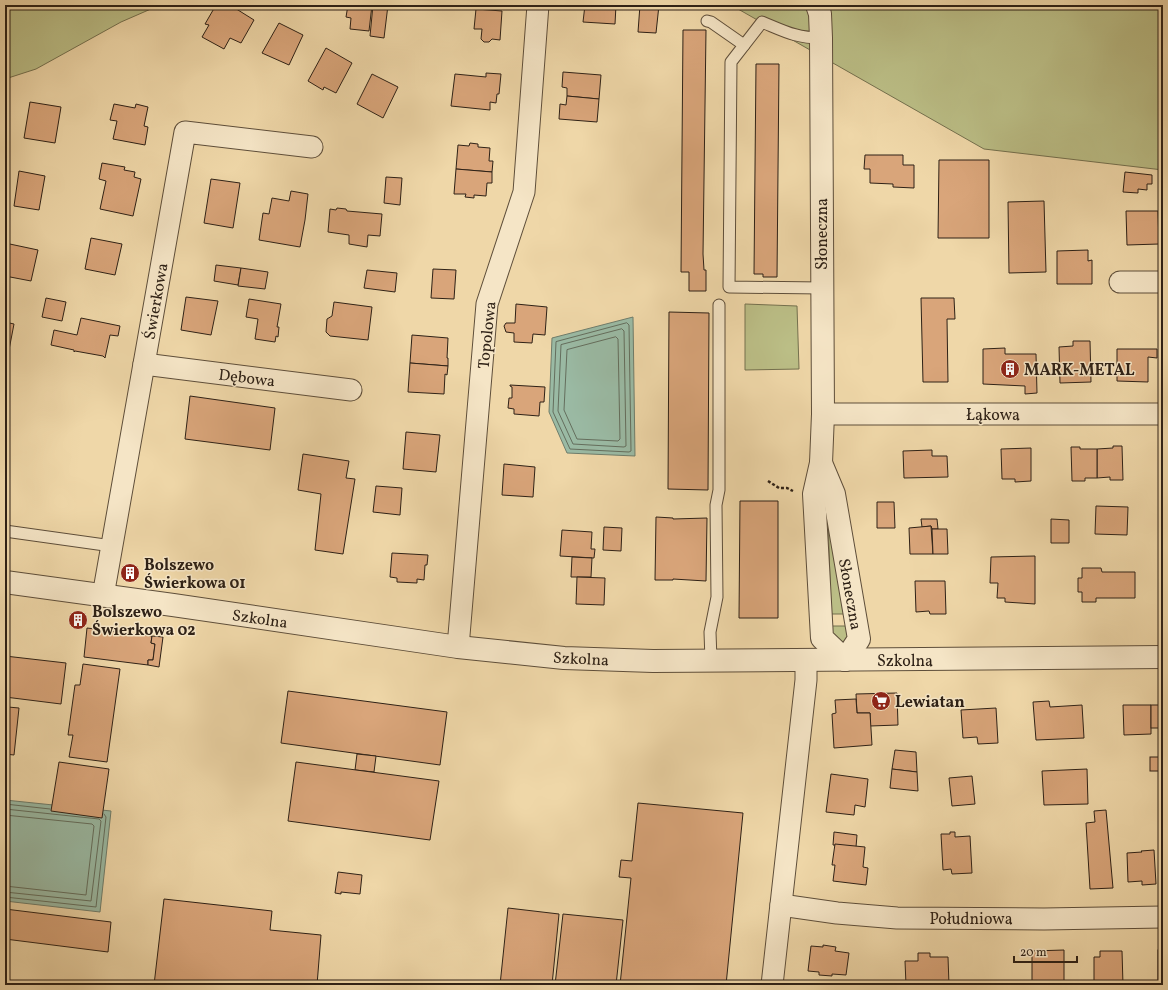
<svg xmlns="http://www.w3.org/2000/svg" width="1168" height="990" viewBox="0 0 1168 990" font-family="Vollkorn,serif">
  <rect width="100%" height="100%" fill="#efd7a8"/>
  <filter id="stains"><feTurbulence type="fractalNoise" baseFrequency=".005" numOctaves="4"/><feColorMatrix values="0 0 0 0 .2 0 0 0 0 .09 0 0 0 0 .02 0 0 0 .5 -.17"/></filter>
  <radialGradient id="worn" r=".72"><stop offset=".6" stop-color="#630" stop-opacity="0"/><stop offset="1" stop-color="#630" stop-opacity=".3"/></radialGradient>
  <g fill="#bbbe86" stroke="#74704e">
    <polygon points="5,5 160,5 121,22 36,69 5,79"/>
    <polygon points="731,5 1163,5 1163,170 984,149"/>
    <polygon points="745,304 797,306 799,369 745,370"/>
    <polygon points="823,494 827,494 828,497 846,614 831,614 828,515 820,497"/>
    <polygon points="832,626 848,626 848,647 833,641"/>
  </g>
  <g fill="#9abaa4" stroke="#6f7d6b">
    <polygon points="633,317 635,456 567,453 549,412 552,338"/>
    <polygon points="5,800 111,811 100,912 5,901"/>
  </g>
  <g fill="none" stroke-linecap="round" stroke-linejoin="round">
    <g stroke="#646e5d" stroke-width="1">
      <polygon points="627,323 629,325 631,451 629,452 570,449 553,412 556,342"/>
      <polygon points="622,329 624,331 626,446 624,447 573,444 558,411 561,345"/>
      <polygon points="616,337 618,339 620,439 618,441 577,439 564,410 567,350"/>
      <polyline points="5,804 50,809"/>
      <polyline points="5,809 99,819 101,821 91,901 5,892"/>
      <polyline points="5,815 92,824 94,826 86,895 5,886"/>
      <polyline points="5,897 96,907 106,817 104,814"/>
    </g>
  </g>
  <g fill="#d9a57a" stroke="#2e2116">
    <polygon points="216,5 230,5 254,20 241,43 230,38 224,49 202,37 209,25 205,24"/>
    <polygon points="348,5 372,5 369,31 350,29 351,18 346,17"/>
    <polygon points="373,5 388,5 384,38 370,36"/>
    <polygon points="585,5 616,5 615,24 583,22"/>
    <polygon points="640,5 659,5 656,33 638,32"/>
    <polygon points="476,9 502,11 500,40 492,39 489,42 484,42 481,39 482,29 474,29"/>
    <polygon points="279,23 303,35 289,65 262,53"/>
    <polygon points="683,30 706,30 703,254 704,270 706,270 706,291 689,291 689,272 681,272"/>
    <polygon points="326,48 352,63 336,93 324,87 323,90 308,81"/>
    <polygon points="756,64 779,64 777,277 763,277 763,274 754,274"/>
    <polygon points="563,72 601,75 599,99 567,96 567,88 562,87"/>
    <polygon points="486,73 501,74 499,94 497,94 496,103 490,102 490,110 451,106 455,74 486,77"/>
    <polygon points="372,74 398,87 383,118 357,104"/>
    <polygon points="567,96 599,99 597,122 559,119 560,104 566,105"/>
    <polygon points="30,102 61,107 55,143 24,138"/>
    <polygon points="114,104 135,108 136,104 148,107 144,126 148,127 145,145 113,139 117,121 110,120"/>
    <polygon points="470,143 478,144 478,147 490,148 489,161 493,161 492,172 456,169 458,145 469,146"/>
    <polygon points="865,155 903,155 903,165 914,165 914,188 893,187 893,184 870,183 870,169 864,169"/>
    <polygon points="939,160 989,160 989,238 938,238"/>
    <polygon points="102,163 125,167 124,170 135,172 134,177 141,179 133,216 100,209 106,181 99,179"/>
    <polygon points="456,169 492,172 492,183 487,183 486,196 474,195 474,198 465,197 466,194 454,194"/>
    <polygon points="19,171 45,176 39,210 14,206"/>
    <polygon points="1125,172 1152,175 1152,184 1147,184 1147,190 1138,189 1138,193 1123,192"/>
    <polygon points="386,177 402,178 400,205 384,203"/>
    <polygon points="211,179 240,183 233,228 204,223"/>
    <polygon points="291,191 308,194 305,220 300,247 259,240 263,213 269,214 272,198 289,201"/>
    <polygon points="1044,201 1046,272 1009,273 1008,202"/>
    <polygon points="337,208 346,209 347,211 382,214 380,236 368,235 367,247 349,244 349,235 328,232 330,209 336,210"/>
    <polygon points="1126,211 1158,211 1159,244 1127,245"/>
    <polygon points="91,238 122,244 115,275 85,269"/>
    <polygon points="5,243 38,250 31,281 5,276"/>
    <polygon points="1088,250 1088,261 1092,260 1092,284 1057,284 1057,251"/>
    <polygon points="216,265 241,268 238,285 214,281"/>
    <polygon points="241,268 268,272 265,289 238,286"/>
    <polygon points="433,269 456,270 454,299 431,298"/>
    <polygon points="367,270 397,273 395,292 364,288"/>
    <polygon points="186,297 218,301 211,335 181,330"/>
    <polygon points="46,298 66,302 62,321 42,317"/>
    <polygon points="921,298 954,298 955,319 947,319 948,382 923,382"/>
    <polygon points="249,299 281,304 277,327 279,327 278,337 276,336 275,342 255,339 258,319 246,317"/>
    <polygon points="334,302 372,307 368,340 330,336 326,332 327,319 332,316"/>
    <polygon points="516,304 547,307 545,335 533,334 532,343 514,342 514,333 506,332 504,326 506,323 515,323"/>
    <polygon points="669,312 709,313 708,490 668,489"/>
    <polygon points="81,318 120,326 118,336 110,335 105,358 103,356 75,351 74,352 74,350 51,345 54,330 77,335"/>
    <polygon points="5,322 14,324 8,355 5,355"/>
    <polygon points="412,335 448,338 447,358 448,358 448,366 410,363"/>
    <polygon points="1073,341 1090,341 1091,382 1060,383 1059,347 1073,346"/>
    <polygon points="1005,348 1005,354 1036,354 1037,393 1025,394 1025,386 983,384 983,349"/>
    <polygon points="1117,349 1157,349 1157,358 1148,357 1148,382 1117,381"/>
    <polygon points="410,363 448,366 447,375 445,374 444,394 408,392"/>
    <polygon points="510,385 545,387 544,402 540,402 539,416 514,414 514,409 508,408 509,398 512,398 512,387 510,386"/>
    <polygon points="190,396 275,408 270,450 185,439"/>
    <polygon points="406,432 440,435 436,472 403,469"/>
    <polygon points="1113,446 1122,446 1123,480 1110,480 1110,477 1097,478 1097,449 1113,448"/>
    <polygon points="1071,447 1080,447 1080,449 1097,449 1097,478 1085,478 1085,481 1072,481"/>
    <polygon points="1031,448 1031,481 1015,482 1015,479 1002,479 1001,449"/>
    <polygon points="932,450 932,456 947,456 948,477 904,478 903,451"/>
    <polygon points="303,454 349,461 346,478 355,479 343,554 315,550 321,494 298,490"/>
    <polygon points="504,464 535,467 533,497 502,495"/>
    <polygon points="376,486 402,488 400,515 373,512"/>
    <polygon points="740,501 778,501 778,618 739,618"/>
    <polygon points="877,502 894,502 895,528 877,528"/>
    <polygon points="1096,506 1128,507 1127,535 1095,534"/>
    <polygon points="656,517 673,518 673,519 707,518 706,581 673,579 673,580 655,580"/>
    <polygon points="921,519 937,519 938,529 932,529 931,526 922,527"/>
    <polygon points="1051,519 1069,520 1069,543 1051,543"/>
    <polygon points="931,526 933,554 910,554 909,528"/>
    <polygon points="604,527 622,528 621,551 603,550"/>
    <polygon points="932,529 947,529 948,554 933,554"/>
    <polygon points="562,530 592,532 591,549 595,549 594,558 560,556"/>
    <polygon points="392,553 428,555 427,565 425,565 424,580 417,579 417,583 397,582 397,578 390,577"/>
    <polygon points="1035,556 1035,604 1005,602 1005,598 997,598 998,583 990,583 991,557"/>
    <polygon points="572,557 592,558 591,577 571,577"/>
    <polygon points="1082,568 1101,568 1102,572 1135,572 1135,598 1096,598 1096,602 1082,602 1082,592 1078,592 1078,578 1082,578"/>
    <polygon points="126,571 135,572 134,576 125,575"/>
    <polygon points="577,577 605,578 604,605 576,604"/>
    <polygon points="915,581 945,581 946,614 930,614 929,611 916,612"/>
    <polygon points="74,617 83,618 83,622 73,621"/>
    <polygon points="87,628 152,636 151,643 155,644 153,660 148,660 148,665 84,657"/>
    <polygon points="152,636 163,637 159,667 148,665 148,660 153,660 155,644 151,643"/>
    <polygon points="5,656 66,663 61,704 5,697"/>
    <polygon points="83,664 120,669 107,762 69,757 73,735 68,735 75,685 80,685"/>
    <polygon points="288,691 447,712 440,765 281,743"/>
    <polygon points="897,693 898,725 870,726 870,713 857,713 856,694"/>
    <polygon points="5,697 9,697 8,707 19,708 14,755 5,754"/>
    <polygon points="856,699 857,713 870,713 872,745 834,748 832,714 836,713 835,700"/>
    <polygon points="1049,701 1050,707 1082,705 1084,738 1036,740 1033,702"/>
    <polygon points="1123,705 1151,705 1151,734 1124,735"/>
    <rect x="1151" y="705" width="12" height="23"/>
    <polygon points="996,708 998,743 978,744 977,737 963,738 961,710"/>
    <polygon points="895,750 916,752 917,772 892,769"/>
    <polygon points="357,754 376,756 374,772 355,770"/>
    <rect x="1150" y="757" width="13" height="14"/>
    <polygon points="59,762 109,769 102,818 51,811"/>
    <polygon points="296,762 439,781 430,840 288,821"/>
    <polygon points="892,769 917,772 918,791 890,788"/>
    <polygon points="1087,769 1088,804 1044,805 1042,771"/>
    <polygon points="831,774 868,779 865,807 855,805 854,815 826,812"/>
    <polygon points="972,776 975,804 952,806 949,778"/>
    <polygon points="638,803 743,813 726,985 620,985 631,878 619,877 621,860 632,861"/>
    <polygon points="1106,810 1113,888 1090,889 1086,823 1095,822 1094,811"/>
    <polygon points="834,832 857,835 856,847 833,845"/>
    <polygon points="950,832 955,832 955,837 970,836 972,873 952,874 951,869 943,870 941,834 950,834"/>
    <polygon points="835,844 865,847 863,867 868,868 866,885 833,881 835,865 832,865"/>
    <polygon points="1154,850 1156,884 1142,885 1142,881 1128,882 1127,853 1142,852 1141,851"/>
    <polygon points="338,872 362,875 360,894 341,892 341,894 335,893"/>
    <polygon points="164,899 272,911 270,930 321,935 317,985 154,985"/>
    <polygon points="508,908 559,914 552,985 500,985"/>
    <polygon points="5,909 111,922 108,952 5,939"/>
    <polygon points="563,914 623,920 616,985 555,985"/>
    <polygon points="823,945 836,947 835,951 849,953 846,975 832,974 832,976 819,975 819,972 808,971 811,946 823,947"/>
    <polygon points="1064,950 1064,985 1032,985 1032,951"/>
    <rect x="1158" y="950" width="5" height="33"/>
    <polygon points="1100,951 1122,951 1123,985 1094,985 1094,957 1100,957"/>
    <polygon points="918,953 930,953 930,957 948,957 949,985 906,985 905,961 918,961"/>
  </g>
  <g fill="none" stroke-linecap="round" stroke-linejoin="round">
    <defs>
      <g id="service">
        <polyline points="707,21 711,22 744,45"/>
        <path d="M821,38C796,38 784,31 762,22L731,62L729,287L822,288"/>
        <polyline points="5,531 112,546"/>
        <polyline points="711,660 710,632 717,597 716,505 719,490 719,305"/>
      </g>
      <g id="minor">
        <polyline points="1120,282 1163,282"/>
        <polyline points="144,364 351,390"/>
        <polyline points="823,414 1163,414"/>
        <polyline points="103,596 185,132 312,147"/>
        <polyline points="458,647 487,304 524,192 538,5"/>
        <polyline points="781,905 837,913 897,918 1044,919 1163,917"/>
        <polyline points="772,985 806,680 806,661"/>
      </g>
      <g id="tertiary">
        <polyline points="817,5 820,14 821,38 823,414 821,463 814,494 822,638 845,660"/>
        <polyline points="821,463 834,494 859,639 845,660"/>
        <polyline points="5,582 173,605 458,647 564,658 653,661 1163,657"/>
      </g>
    </defs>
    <use href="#service" stroke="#5e4e3a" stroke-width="13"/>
    <use href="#minor" stroke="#5e4e3a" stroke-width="23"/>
    <use href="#tertiary" stroke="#5e4e3a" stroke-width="24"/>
    <polyline stroke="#2e2116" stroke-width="2.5" stroke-dasharray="3 2" stroke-linecap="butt" points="768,481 779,488 787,488 793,491"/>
    <use href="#service" stroke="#f5e5c6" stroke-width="11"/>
    <use href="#minor" stroke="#f5e5c6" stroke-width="21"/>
    <use href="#tertiary" stroke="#f5e5c6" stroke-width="22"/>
  </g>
  <defs>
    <symbol id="building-disc" viewBox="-11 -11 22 22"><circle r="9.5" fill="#8f2418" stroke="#f5e5c6"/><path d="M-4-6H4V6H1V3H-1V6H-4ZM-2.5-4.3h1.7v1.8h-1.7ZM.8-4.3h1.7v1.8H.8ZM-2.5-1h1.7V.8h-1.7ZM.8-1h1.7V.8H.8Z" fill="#fff"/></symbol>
    <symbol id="supermarket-disc" viewBox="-11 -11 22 22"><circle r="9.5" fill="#8f2418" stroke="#f5e5c6"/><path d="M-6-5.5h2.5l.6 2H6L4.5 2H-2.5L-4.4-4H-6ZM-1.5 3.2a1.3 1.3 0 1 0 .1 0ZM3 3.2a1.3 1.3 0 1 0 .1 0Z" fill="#fff"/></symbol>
  </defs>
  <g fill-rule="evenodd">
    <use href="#building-disc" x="999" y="358" width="22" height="22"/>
    <use href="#building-disc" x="119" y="562" width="22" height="22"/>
    <use href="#building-disc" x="67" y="609" width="22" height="22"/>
    <use href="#supermarket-disc" x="870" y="690" width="22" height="22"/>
  </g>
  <g text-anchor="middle" stroke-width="3" stroke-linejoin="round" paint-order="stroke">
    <g font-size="16" fill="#2e2116" stroke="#f5e5c6">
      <text transform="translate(821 234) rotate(-90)" y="6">Słoneczna</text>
      <text transform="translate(155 301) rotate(-80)" y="6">Świerkowa</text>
      <text transform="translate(486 335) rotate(-84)" y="6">Topolowa</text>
      <text transform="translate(247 377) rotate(7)" y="6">Dębowa</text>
      <text x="993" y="420">Łąkowa</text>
      <text transform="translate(851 594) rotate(80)" y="6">Słoneczna</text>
      <text transform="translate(260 618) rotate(8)" y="6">Szkolna</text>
      <text transform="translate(581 658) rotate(3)" y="6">Szkolna</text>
      <text x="905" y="666">Szkolna</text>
      <text x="971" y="924">Południowa</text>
    </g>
    <g font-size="16" font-weight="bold" fill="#2e2116" stroke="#f5e5c6" text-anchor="start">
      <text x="1024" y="375">MARK-METAL</text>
      <text x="144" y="570">Bolszewo<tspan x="144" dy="18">Świerkowa 01</tspan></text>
      <text x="92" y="617">Bolszewo<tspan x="92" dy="18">Świerkowa 02</tspan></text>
      <text x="895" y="707">Lewiatan</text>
    </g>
  </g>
  <rect width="1168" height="990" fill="none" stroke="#efd7a8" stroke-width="20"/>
  <rect x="6" y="6" width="1156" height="978" fill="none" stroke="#2e2116" stroke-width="2"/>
  <rect x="10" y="10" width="1148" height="970" fill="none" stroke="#2e2116"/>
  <path d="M1014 956v6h63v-6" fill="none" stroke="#2e2116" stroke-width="2"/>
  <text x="1020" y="956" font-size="12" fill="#2e2116" stroke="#f5e5c6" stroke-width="3" paint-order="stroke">20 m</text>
  <rect width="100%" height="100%" filter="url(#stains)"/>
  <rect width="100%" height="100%" fill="url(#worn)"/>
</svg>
